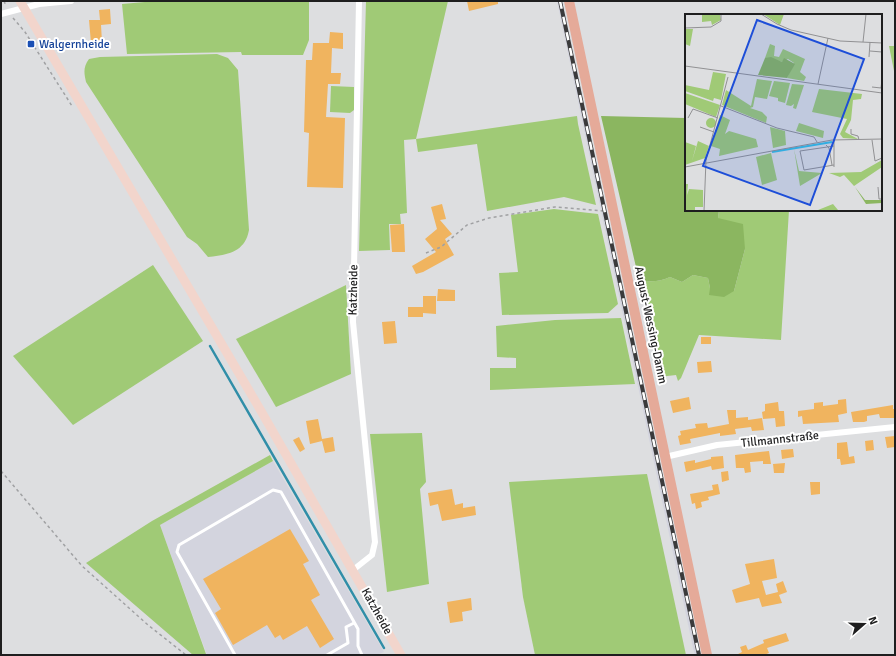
<svg xmlns="http://www.w3.org/2000/svg" width="896" height="656" viewBox="0 0 896 656" font-family="Signika,sans-serif">
  <rect width="100%" height="100%" fill="#dddee0"/>
  <g fill="#d3d4de">
    <polygon points="557,1 562,1 701,655 695,655 693,648"/>
    <polygon points="273,461 384,652 376,655 207,655 160,525"/>
  </g>
  <g fill="#a0ca76">
    <polygon points="156,1 309,1 309,40 303,55 242,55 241,52 127,54 122,4"/>
    <polygon points="366,1 448,1 416,139 577,116 578,124 596,205 564,197 487,211 477,144 418,152 416,139 404,140 407,213 400,214 401,224 389,224 390,250 359,251"/>
    <polygon points="889,46 895,46 895,76"/>
    <path d="M217,54L228,58L238,70L249,230C245,252 228,255 208,257L197,244L187,237L86,82C84,73 83,67 89,59L100,57Z"/>
    <polygon points="331,86 354,87 354,110 350,113 330,112"/>
    <polygon points="554,209 598,214 618,304 608,313 502,315 499,273 518,272 511,215"/>
    <path d="M719,210H789L781,340L699,335L681,378L678,381L676,375L659,377L639,280C651,282 659,282 670,277L682,282L693,275L708,278L710,288L734,291L745,249L718,218Z"/>
    <polygon points="153,265 203,341 73,425 13,356"/>
    <polygon points="346,285 351,374 276,407 236,339"/>
    <polygon points="621,318 635,384 490,390 490,368 516,368 516,358 497,357 496,326 555,320"/>
    <polygon points="422,433 426,482 420,489 429,584 387,592 370,434"/>
    <polygon points="270,455 273,461 160,525 206,654 193,655 86,563 152,521"/>
    <polygon points="647,474 686,655 535,655 523,597 509,482"/>
  </g>
  <path fill="#8bb660" d="M601,116L686,118V210H719L718,218L743,224L745,249L734,291L724,297L709,295L710,288L708,278L693,275L682,282L670,277C659,282 651,282 639,280Z"/>
  <g fill="none" stroke-linecap="round" stroke-linejoin="round">
    <polyline stroke="#308ea8" stroke-width="2.5" points="210,346 384,648"/>
  </g>
  <g fill="#f0b45f">
    <polygon points="467,1 498,1 498,4 469,11"/>
    <polygon points="110,9 111,24 101,25 102,42 91,43 89,20 100,20 99,10"/>
    <polygon points="330,32 343,33 343,49 332,48 331,73 341,73 340,84 328,84 326,117 345,118 343,188 307,187 309,133 304,132 306,60 312,60 313,43 329,43"/>
    <polygon points="442,204 446,219 440,220 452,234 445,239 454,255 423,272 416,274 412,266 436,252 425,239 437,229 431,207"/>
    <polygon points="404,224 405,252 392,252 390,225"/>
    <polygon points="438,289 455,290 455,301 437,301"/>
    <polygon points="423,296 436,296 436,314 423,313 423,317 408,317 408,307 423,307"/>
    <polygon points="395,321 397,343 384,344 382,322"/>
    <rect x="701" y="337" width="10" height="7"/>
    <polygon points="711,361 712,372 698,373 697,362"/>
    <polygon points="689,397 691,409 673,413 670,401"/>
    <polygon points="846,399 847,413 838,415 839,422 803,424 802,416 798,417 798,411 814,409 814,403 823,402 823,406 838,404 838,400"/>
    <polygon points="778,402 779,411 784,411 785,426 776,427 775,418 763,419 762,412 765,411 765,404"/>
    <polygon points="893,405 893,409 895,409 895,418 880,418 879,414 867,416 867,421 864,422 853,422 851,412"/>
    <polygon points="727,410 736,410 736,418 748,417 748,420 762,418 764,430 752,431 751,427 735,429 736,434 720,436 720,433 690,439 691,443 680,445 678,436 681,435 680,431 696,428 695,424 707,423 708,428 729,424"/>
    <polygon points="318,419 322,439 333,437 335,451 325,453 322,441 310,444 306,421"/>
    <polygon points="895,436 895,447 887,448 885,437"/>
    <polygon points="299,437 305,449 300,452 293,440"/>
    <polygon points="873,440 874,450 866,451 865,441"/>
    <polygon points="847,442 849,457 854,456 855,463 841,465 840,459 837,459 837,443"/>
    <polygon points="793,449 794,457 782,459 781,450"/>
    <polygon points="769,451 771,464 763,464 763,461 750,462 751,472 745,473 744,468 736,468 735,455"/>
    <polygon points="723,456 724,468 712,470 711,466 686,472 684,462 695,460 695,463 711,459 711,457"/>
    <polygon points="785,463 784,473 774,473 773,464"/>
    <polygon points="728,471 729,480 722,482 721,472"/>
    <polygon points="810,482 820,482 820,494 811,495"/>
    <polygon points="718,484 720,494 708,497 709,500 701,502 702,507 696,509 695,503 692,504 690,494 713,490 712,485"/>
    <polygon points="452,489 455,505 463,503 463,508 475,506 476,515 442,521 438,504 430,506 428,493"/>
    <polygon points="290,529 309,561 303,564 320,595 311,600 334,639 320,648 307,626 283,640 280,635 275,638 267,625 233,645 215,613 221,609 203,579"/>
    <polygon points="774,559 777,578 762,581 766,595 778,592 776,584 783,581 787,592 779,595 782,603 762,607 759,598 736,603 732,590 750,584 745,564"/>
    <polygon points="471,598 472,610 462,612 463,621 450,623 447,602"/>
    <polygon points="786,633 789,641 767,648 769,653 764,655 736,655 742,652 740,647 746,645 748,650 764,643 763,640"/>
  </g>
  <g fill="none" stroke-linecap="round" stroke-linejoin="round">
    <g stroke="#a0a1a3" stroke-width="1.5" stroke-dasharray="3 3" stroke-linecap="butt">
      <polyline points="4,1 6,6"/>
      <polyline points="13,18 25,32 72,106"/>
      <polyline points="426,253 441,247 467,225 489,218 555,207 605,211"/>
      <polyline points="1,471 82,566 148,625 186,655"/>
    </g>
    <g stroke="#fff" stroke-width="3">
      <polyline points="235,655 177,552 179,545 273,490 281,492 358,629 358,646 362,655"/>
      <polyline points="327,655 348,643 346,627 354,623"/>
    </g>
    <g stroke="#fff" stroke-width="6">
      <polyline points="1,14 39,4 71,1"/>
      <polyline points="665,457 717,445 895,427"/>
      <polyline points="353,570 372,555 375,542 353,322 359,1"/>
    </g>
    <polyline stroke="#f2d5cc" stroke-width="9" points="20,1 261,411 401,655"/>
    <polyline stroke="#e5aa99" stroke-width="10" points="569,1 707,655"/>
    <defs>
      <polyline id="rail" points="560,1 699,655"/>
    </defs>
    <use href="#rail" stroke="#3b3b3c" stroke-width="4"/>
    <use href="#rail" stroke="#fff" stroke-width="2.5" stroke-dasharray="8" stroke-linecap="butt"/>
  </g>
  <rect fill="#1a4fb4" stroke="#fff" stroke-width="1.5" x="27" y="40" width="8" height="8" rx="2"/>
  <g text-anchor="middle" stroke-width="4" stroke-linejoin="round" paint-order="stroke">
    <g font-size="12" fill="#164399" stroke="#fff" text-anchor="start">
      <text x="39" y="48">Walgernheide</text>
    </g>
    <g font-size="12" fill="#1e1e1f" stroke="#fff">
      <text transform="translate(353 290) rotate(-89)" y="4">Katzheide</text>
      <text transform="translate(651 325) rotate(78)" y="4">August-Wessing-Damm</text>
      <text transform="translate(780 439) rotate(-6)" y="4">Tillmannstraße</text>
      <text transform="translate(377 611) rotate(61)" y="4">Katzheide</text>
    </g>
  </g>
  <g transform="translate(685 14)">
    <rect width="197" height="197" fill="#dddee0"/>
    <path d="M17,0H35L36,6L27,11L26,7L17,8ZM78,0H99L95,11ZM0,15H8L5,32L0,30ZM85,30L90,32L89,42L94,43L98,35L120,45L115,58L121,63L119,67L102,64L109,49L103,45L97,48L80,44ZM28,58L41,60L36,86L29,84L28,87L0,77V71L24,76ZM72,65L87,67L82,85L70,83L68,93L65,94L77,98L82,103L81,109L37,91L41,76L66,92ZM89,67L105,69L100,89L93,87V84L84,82ZM107,70L119,71L111,95L108,94L109,90L106,92L101,91ZM134,75L177,80L176,85L168,86L166,106L160,118L173,125L158,124L155,120L162,105L127,98ZM0,79L35,91L31,103L0,90ZM35,101L45,106L40,120L44,117L71,125L73,133L34,142L35,135L26,132ZM21 109a5 5 0 1 1 10 0a5 5 0 1 1-10 0ZM114,109L139,117L138,124L111,117ZM85,113L100,117L101,131L88,134ZM13,127L24,132L20,144L0,151V128L11,132L7,147ZM109,135L114,157L137,159L115,172ZM86,139L92,166L77,171L71,143ZM197,146V153L169,172L159,161L155,163L144,159L176,158ZM0,170H3L2,181L4,175L18,176V193H10V197H0ZM148,190L153,196L130,197L133,196Z" fill="#a0ca76"/>
    <path d="M86,43L97,48L99,44L110,50L102,64L73,61L80,44ZM170,173L180,186H197V189L181,190Z" fill="#8bb660"/>
    <path fill="none" stroke="#37bee3" stroke-width="2" d="M87,138L147,128"/>
    <path fill="none" stroke="#919193" stroke-width="1" d="M76,0L92,10L106,16L155,27L197,29M0,14L26,13L36,7V0M178,28L181,0M185,37L197,38M184,43L185,28M0,52L197,79M133,70L143,24M187,73L196,74L197,66M36,92L92,114L129,123L132,128M3,104L8,95L33,104M15,113L29,118M166,115V120L173,122L174,126M149,126V153M187,126L190,147L197,144M141,131L144,134L147,151M149,132L115,137L119,156L149,151M0,153L147,126L197,125M193,173L194,185H197M19,197L21,146L43,63"/>
    <path fill="#1d4ed8" fill-opacity="0.15" stroke="#1d4ed8" stroke-width="2" d="M72,6L179,45L125,191L18,152Z"/>
    <rect width="197" height="197" fill="none" stroke="#1e1e1f" stroke-width="2"/>
  </g>
  <rect width="896" height="656" fill="none" stroke="#1e1e1f" stroke-width="4"/>
  <g transform="translate(864 624) rotate(70)" stroke="#ffffff" stroke-width="3" paint-order="stroke">
  <path d="M0-3L7 15L0 10L-7 15Z" fill="#1e1e1f"/>
  <text y="-6" font-size="11" font-weight="bold" text-anchor="middle" fill="#1e1e1f">N</text>
  </g>
</svg>
